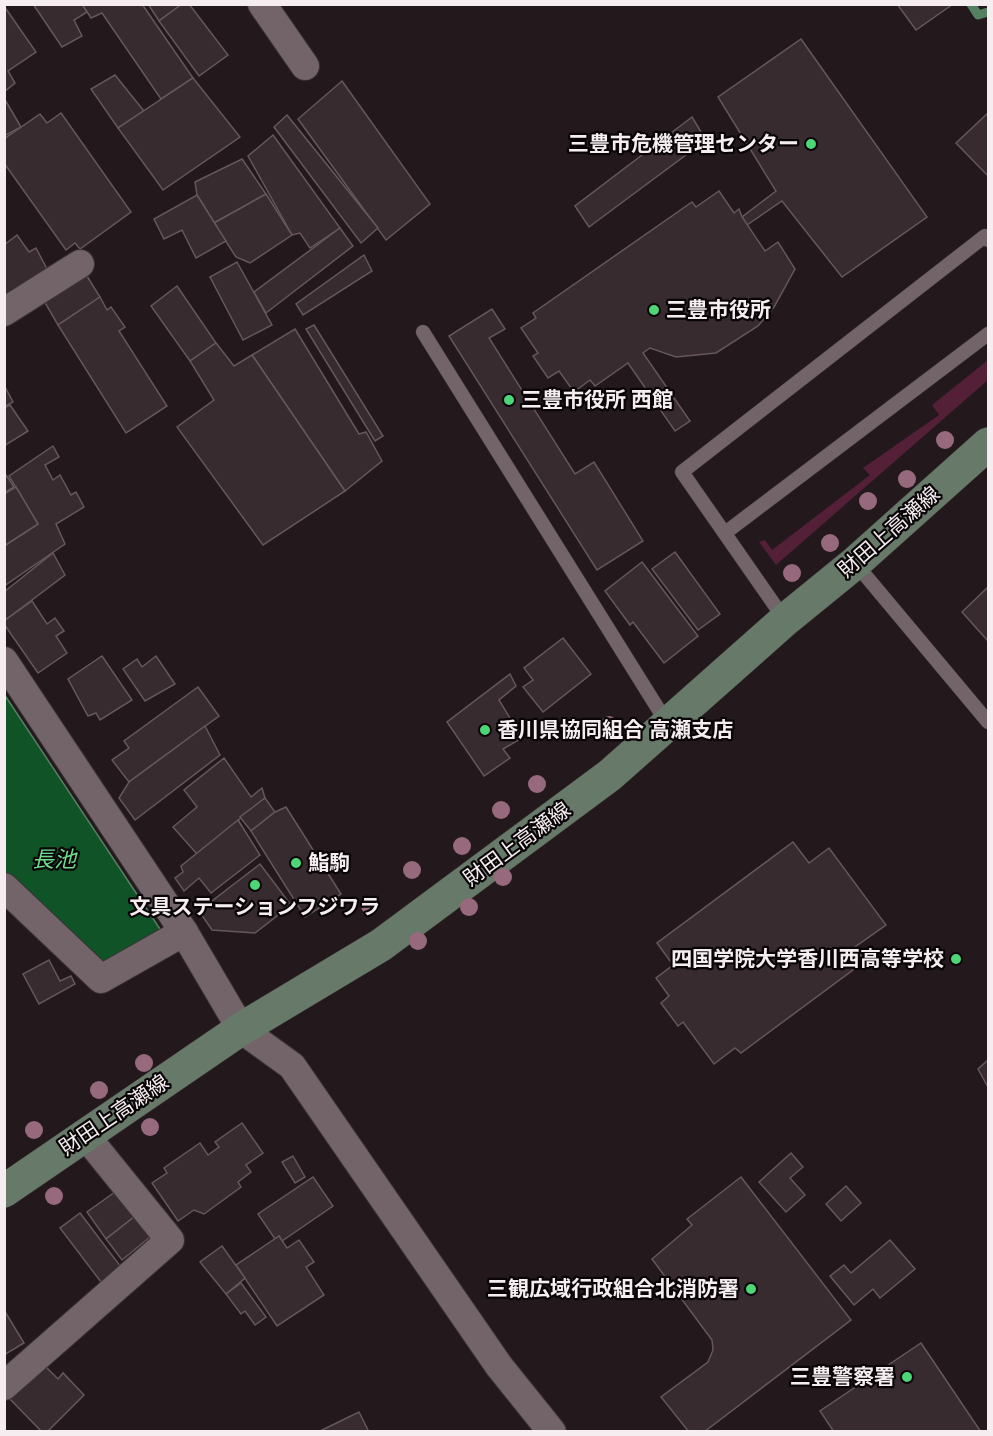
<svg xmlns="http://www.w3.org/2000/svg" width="993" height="1436" viewBox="0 0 993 1436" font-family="Spectral,'Noto Sans JP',serif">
  <rect width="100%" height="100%" fill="#23181c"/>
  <polygon fill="#542038" points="988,360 988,380 776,565 759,542 765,540 772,550 870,475 863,468 939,415 932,405"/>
  <polygon fill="#105327" stroke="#558163" stroke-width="1.5" points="4,694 162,932 98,970 5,879"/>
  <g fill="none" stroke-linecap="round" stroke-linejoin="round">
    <polyline stroke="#558163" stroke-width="9" points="971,4 978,15 988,12"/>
  </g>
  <g fill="#372b30" stroke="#65575c" stroke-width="1.5">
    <polygon points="33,4 82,4 87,12 74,20 82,36 62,47"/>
    <polygon points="82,4 142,4 193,78 161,99 102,13 91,18"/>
    <polygon points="148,4 182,4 159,21"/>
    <polygon points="182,4 189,4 228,55 199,76 159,21"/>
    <polygon points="897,4 953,4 916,30"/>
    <polygon points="4,6 36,52 8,71 15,83 4,92"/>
    <polygon points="801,39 927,217 842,277 782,201 747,225 742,217 776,191 718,97"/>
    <polygon points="115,75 144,111 118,128 91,89"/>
    <polygon points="193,78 240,137 163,190 118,128"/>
    <polygon points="342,81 430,204 386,240 298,119"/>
    <polygon points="4,98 21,127 4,136"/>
    <polygon points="61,113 131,212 80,249 75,243 66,250 4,163 4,139 40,114 47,123"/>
    <polygon points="988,113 988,176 956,143"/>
    <polygon points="287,115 378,228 361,243 274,127"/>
    <polygon points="692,117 706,140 589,227 575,206"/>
    <polygon points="273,135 340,228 310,248 300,233 292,235 248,156"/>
    <polygon points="242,159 266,194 214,223 197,195 195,182"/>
    <polygon points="719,191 734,213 739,209 742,217 765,251 778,242 795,269 774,307 758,326 716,353 676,357 650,348 643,353 690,421 675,431 628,363 595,386 590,380 574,392 559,371 548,378 533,356 538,353 521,328 536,318 533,313 692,202 696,207"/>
    <polygon points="266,194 292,235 250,263 236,257 214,223"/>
    <polygon points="197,195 226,241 196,258 182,230 164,239 154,219"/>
    <polygon points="340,228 353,246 266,313 254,292"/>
    <polygon points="17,235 29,252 36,248 47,269 4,298 4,245"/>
    <polygon points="364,255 372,271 303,315 296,304"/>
    <polygon points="237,262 272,325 243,340 210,277"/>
    <polygon points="85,273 100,297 58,325 44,301"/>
    <polygon points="177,286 216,343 190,361 151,306"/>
    <polygon points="100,297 107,310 111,307 125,327 119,331 167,406 126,433 58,325"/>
    <polygon points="492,309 505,329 489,338 575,474 594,462 643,541 597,570 449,336"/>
    <polygon points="314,325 383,436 375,441 306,329"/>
    <polygon points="295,329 359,434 366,432 382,461 345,491 252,355"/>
    <polygon points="216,343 234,366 252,355 345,491 263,545 177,427 214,400 190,361"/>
    <polygon points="4,385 13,402 4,407"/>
    <polygon points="10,405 28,431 4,446 4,408"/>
    <polygon points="53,446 59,457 45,465 53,480 60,475 71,495 76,492 84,507 56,524 65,544 4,586 4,546 38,524 9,476"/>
    <polygon points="4,472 14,487 4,493"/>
    <polygon points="16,487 38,524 4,546 4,494"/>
    <polygon points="675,552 720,614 698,630 652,569"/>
    <polygon points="53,553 65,575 4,621 4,592"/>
    <polygon points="642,562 698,636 664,663 633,622 630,625 605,591"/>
    <polygon points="988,587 988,641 962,612"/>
    <polygon points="32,601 47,624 55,618 64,631 56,636 67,653 38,673 4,624 4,621"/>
    <polygon points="563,638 591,674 543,712 523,687 533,680 524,668"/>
    <polygon points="102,656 132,700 100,720 96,713 88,716 68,679"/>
    <polygon points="156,656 175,684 145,701 123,669 137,659 142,667"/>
    <polygon points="510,674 516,686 499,700 522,738 503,749 510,758 484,776 447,722"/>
    <polygon points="198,687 219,716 129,782 112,760 129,748 124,741"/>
    <polygon points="205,726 220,755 135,820 119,798 129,782"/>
    <polygon points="224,758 251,797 262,788 265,798 197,854 173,827 197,807 184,790"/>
    <polygon points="265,798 275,812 251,831 240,817"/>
    <polygon points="286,807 341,894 305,917 251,831 275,812"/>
    <polygon points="238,820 260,855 211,893 199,878 184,891 175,878 183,872 181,866"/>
    <polygon points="793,842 809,863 829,848 886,925 855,947 865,961 741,1053 735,1048 714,1064 683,1022 678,1026 661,1003 669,996 656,978 673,965 657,943"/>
    <polygon points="260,864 291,905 255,933 212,930 199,911"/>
    <polygon points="49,960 60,981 71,976 75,984 39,1004 23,974"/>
    <polygon points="988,1060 988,1087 978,1069"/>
    <polygon points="242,1123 263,1153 246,1165 251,1172 238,1182 241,1187 204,1214 194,1210 178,1221 152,1183 167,1173 164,1168 200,1143 208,1155 219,1147 215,1142"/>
    <polygon points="791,1153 803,1167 790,1178 805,1195 786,1212 759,1182"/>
    <polygon points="293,1156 305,1177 295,1183 282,1162"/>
    <polygon points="313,1177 333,1206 282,1241 279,1236 275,1239 258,1214"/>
    <polygon points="741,1177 851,1320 704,1432 689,1432 661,1397 708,1362 713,1350 712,1340 652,1259 692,1225 687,1219"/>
    <polygon points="846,1186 861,1203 841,1221 826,1204"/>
    <polygon points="115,1192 134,1217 106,1239 87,1212"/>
    <polygon points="80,1213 121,1267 101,1282 60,1228"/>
    <polygon points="134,1217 150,1237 122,1260 106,1239"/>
    <polygon points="279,1236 287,1248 299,1240 314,1262 306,1267 324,1295 277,1326 236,1265"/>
    <polygon points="890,1240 915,1269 880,1298 873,1289 854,1305 830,1276 844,1265 851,1273"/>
    <polygon points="222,1246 245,1278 226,1294 200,1262"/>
    <polygon points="241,1283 266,1317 255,1325 245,1311 241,1314 226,1294"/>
    <polygon points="4,1310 24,1343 4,1355"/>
    <polygon points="921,1343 981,1432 834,1432 820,1411"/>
    <polygon points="45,1366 58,1379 63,1373 84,1395 47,1432 42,1432 10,1399"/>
    <polygon points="359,1412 369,1432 318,1432"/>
  </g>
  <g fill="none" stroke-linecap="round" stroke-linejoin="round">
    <defs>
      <g id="lane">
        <polyline points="423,332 667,723"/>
        <polyline points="725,533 988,334"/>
        <polyline points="855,563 988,722"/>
        <polyline points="785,620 682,472 985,236 988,240"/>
      </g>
      <g id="street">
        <polyline points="262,4 305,66"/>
        <polyline points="4,312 80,264"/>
        <polyline points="4,661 184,932 241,1029 292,1066 499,1366 552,1432"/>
        <polyline points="4,887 101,979 184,932"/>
        <polyline points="4,1386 170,1240 85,1135"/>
      </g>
      <polyline id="secondary" points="4,1191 241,1029 381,945 610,775 785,620 855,563 988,444"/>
    </defs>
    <use href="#lane" stroke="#3b3336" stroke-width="15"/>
    <use href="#street" stroke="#3b3336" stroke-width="30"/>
    <use href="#secondary" stroke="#3b3336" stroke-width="34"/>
    <use href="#lane" stroke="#726469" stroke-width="14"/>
    <use href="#street" stroke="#726469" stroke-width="28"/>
    <use href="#secondary" stroke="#677968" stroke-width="33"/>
  </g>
  <g fill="#966a7c">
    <circle cx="945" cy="440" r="9"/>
    <circle cx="907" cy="479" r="9"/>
    <circle cx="868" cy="501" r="9"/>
    <circle cx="830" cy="543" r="9"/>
    <circle cx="792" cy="573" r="9"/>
    <circle cx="609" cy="725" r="9"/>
    <circle cx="537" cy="784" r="9"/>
    <circle cx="501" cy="810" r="9"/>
    <circle cx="462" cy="846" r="9"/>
    <circle cx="412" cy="870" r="9"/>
    <circle cx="503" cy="877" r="9"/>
    <circle cx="370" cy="906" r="9"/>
    <circle cx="469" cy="907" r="9"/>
    <circle cx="418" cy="941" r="9"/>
    <circle cx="144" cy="1063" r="9"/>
    <circle cx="99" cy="1090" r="9"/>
    <circle cx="150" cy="1127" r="9"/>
    <circle cx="34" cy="1130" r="9"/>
    <circle cx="54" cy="1196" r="9"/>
  </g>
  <g fill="#4dd676" stroke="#090507" stroke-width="2">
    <circle cx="811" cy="144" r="6"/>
    <circle cx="654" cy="310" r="6"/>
    <circle cx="509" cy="400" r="6"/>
    <circle cx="485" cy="730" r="6"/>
    <circle cx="296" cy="863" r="6"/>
    <circle cx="255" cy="885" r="6"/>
    <circle cx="956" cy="959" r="6"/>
    <circle cx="751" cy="1289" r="6"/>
    <circle cx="907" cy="1377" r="6"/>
  </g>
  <g text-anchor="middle" stroke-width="4.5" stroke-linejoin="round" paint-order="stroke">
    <g font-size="21" font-weight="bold" fill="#f5edf0" stroke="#090507" text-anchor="end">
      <text x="799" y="151">三豊市危機管理センター</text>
      <text x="666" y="317" text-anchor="start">三豊市役所</text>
      <text x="521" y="407" text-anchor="start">三豊市役所 西館</text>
      <text x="497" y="737" text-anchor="start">香川県協同組合 高瀬支店</text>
      <text x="308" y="870" text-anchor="start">鮨駒</text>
      <text x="255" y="914" text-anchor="middle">文具ステーションフジワラ</text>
      <text x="944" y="966">四国学院大学香川西高等学校</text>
      <text x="739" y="1296">三観広域行政組合北消防署</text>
      <text x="895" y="1384">三豊警察署</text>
    </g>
    <g font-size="21" fill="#f5edf0" stroke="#090507">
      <text transform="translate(889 532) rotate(-41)" y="7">財田上高瀬線</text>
      <text transform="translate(517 844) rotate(-36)" y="7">財田上高瀬線</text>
      <text transform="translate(114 1115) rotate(-34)" y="7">財田上高瀬線</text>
    </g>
    <g font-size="22" font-style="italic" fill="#6fdb8a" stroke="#090507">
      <text x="54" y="867">長池</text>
    </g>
  </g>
  <rect width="993" height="1436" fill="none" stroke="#f5edf0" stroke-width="12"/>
</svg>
